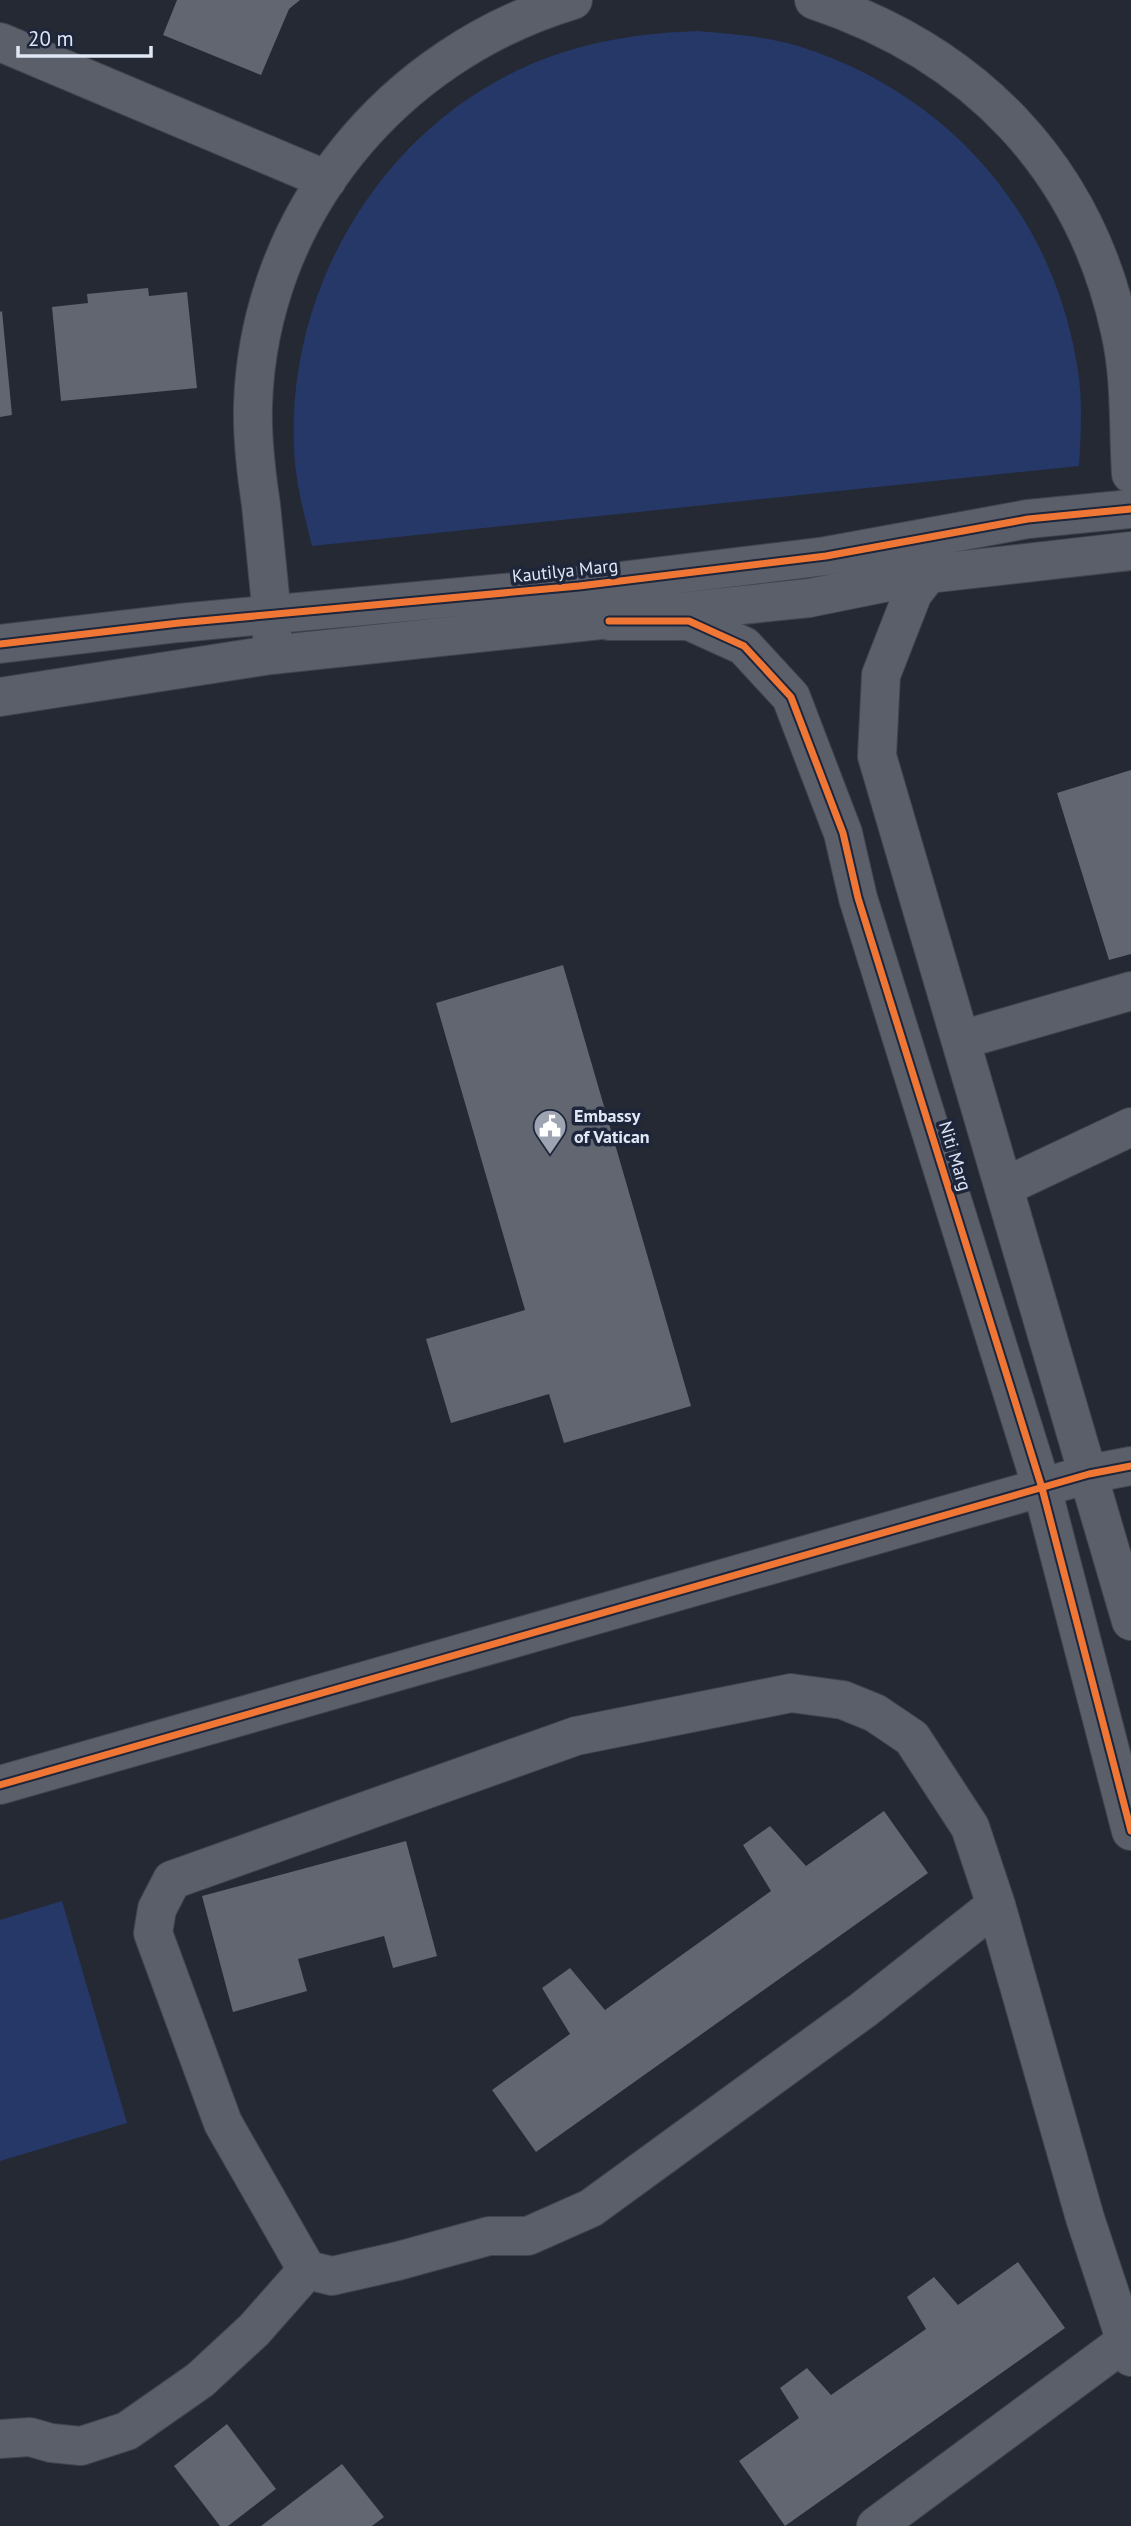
<svg xmlns="http://www.w3.org/2000/svg" width="1131" height="2526" viewBox="0 0 1131 2526" font-family="'PT Sans',sans-serif">
  <rect width="100%" height="100%" fill="#242934"/>
  <g fill="#263868">
    <path d="M698,31C731,34 765,36 798,46C946,92 1052,211 1077,365C1083,398 1081,432 1079,466L312,546C304,514 295,481 294,447C287,279 391,113 552,56C600,39 647,33 698,31Z"/>
    <polygon points="62,1901 127,2123 0,2161 0,1920"/>
  </g>
  <g fill="#616670">
    <polygon points="177,0 300,0 289,9 261,75 163,35"/>
    <polygon points="148,288 149,296 187,292 197,388 61,401 52,307 88,303 87,294"/>
    <polygon points="2,311 12,415 0,417 0,312"/>
    <polygon points="1131,770 1131,954 1109,960 1057,793"/>
    <polygon points="563,965 691,1406 564,1443 549,1394 451,1423 426,1339 525,1310 436,1003"/>
    <polygon points="884,1811 928,1873 536,2152 492,2090 570,2034 542,1988 570,1968 605,2010 771,1891 743,1845 770,1826 806,1866"/>
    <polygon points="406,1841 437,1956 393,1968 384,1936 298,1959 307,1991 233,2012 202,1896"/>
    <polygon points="1018,2262 1065,2328 785,2526 739,2461 799,2418 780,2388 807,2368 831,2395 926,2329 907,2297 934,2277 958,2305"/>
    <polygon points="227,2424 276,2489 228,2526 220,2526 174,2466"/>
    <polygon points="342,2464 384,2517 372,2526 261,2526"/>
  </g>
  <g fill="none" stroke-linecap="round" stroke-linejoin="round">
    <defs>
      <g id="minor">
        <path d="M814,0C973,53 1084,165 1120,331C1131,378 1128,427 1131,474"/>
        <polyline points="0,42 327,180"/>
        <polyline points="928,574 913,593 881,675 877,756 1131,1621"/>
        <polyline points="609,621 689,621 744,646 791,697 843,833 858,898 1042,1488 1131,1831"/>
        <path d="M272,642V616C268,579 265,542 261,505C256,472 252,439 253,405C259,214 393,54 573,0"/>
        <polyline points="0,644 179,623 579,586 826,556 1028,519 1131,509"/>
        <polyline points="0,697 271,655 809,598 928,574 1131,551"/>
        <polyline points="961,1040 1131,991"/>
        <polyline points="1004,1187 1131,1127"/>
        <polyline points="0,1785 1089,1474 1131,1466"/>
        <polyline points="996,1905 863,2010 591,2208 528,2236 489,2236 398,2261 332,2276 307,2270 223,2123 153,1933 157,1909 172,1880 576,1736 791,1693 843,1700 875,1713 912,1738 970,1827 996,1905 1085,2218 1131,2357"/>
        <polyline points="0,2439 30,2437 51,2443 81,2446 127,2431 200,2380 254,2330 307,2270"/>
        <polyline points="876,2526 1126,2341"/>
      </g>
    </defs>
    <use href="#minor" stroke="#40444d" stroke-width="40"/>
    <use href="#minor" stroke="#5b5f69" stroke-width="38"/>
    <defs>
      <g id="cycleway">
        <polyline points="609,621 689,621 744,646 791,697 843,833 858,898 1042,1488 1131,1831"/>
        <polyline points="0,644 179,623 579,586 826,556 1028,519 1131,509"/>
        <polyline points="0,1785 1089,1474 1131,1466"/>
      </g>
    </defs>
    <use href="#cycleway" stroke="#1d263b" stroke-width="11"/>
    <use href="#cycleway" stroke="#f07635" stroke-width="7"/>
  </g>
  <defs>
    <symbol id="civic-pin" viewBox="-11 -11 22 30"><path d="M0 17L-7.5 6A9.5 9.5 0 1 1 7.5 6Z" fill="#9ea4b1" stroke="#1d263b"/><path d="M-.6-6.5H3V-4.5H.6V-3L4-1V1h2V6H-6V1h2V-1L-.6-3ZM-1.2 2.5V6h2.4V2.5Z" fill="#fff"/></symbol>
  </defs>
  <g fill-rule="evenodd">
    <use href="#civic-pin" x="531" y="1107" width="38" height="52"/>
  </g>
  <g text-anchor="middle" stroke-width="7" stroke-linejoin="round" paint-order="stroke">
    <g font-size="18" fill="#e0e7f5" stroke="#1d263b">
      <text transform="translate(565 571) rotate(-6)" y="6">Kautilya Marg</text>
      <text transform="translate(955 1156) rotate(73)" y="6">Niti Marg</text>
    </g>
    <g font-size="18" font-weight="bold" fill="#e0e7f5" stroke="#1d263b" text-anchor="start">
      <text x="574" y="1122">Embassy<tspan x="574" dy="21">of Vatican</tspan></text>
    </g>
  </g>
  <path d="M18 46v10h133v-10" fill="none" stroke="#e0e7f5" stroke-width="3.5"/>
  <text x="28" y="46" font-size="21" fill="#e0e7f5" stroke="#1d263b" stroke-width="5" paint-order="stroke">20 m</text>
</svg>
